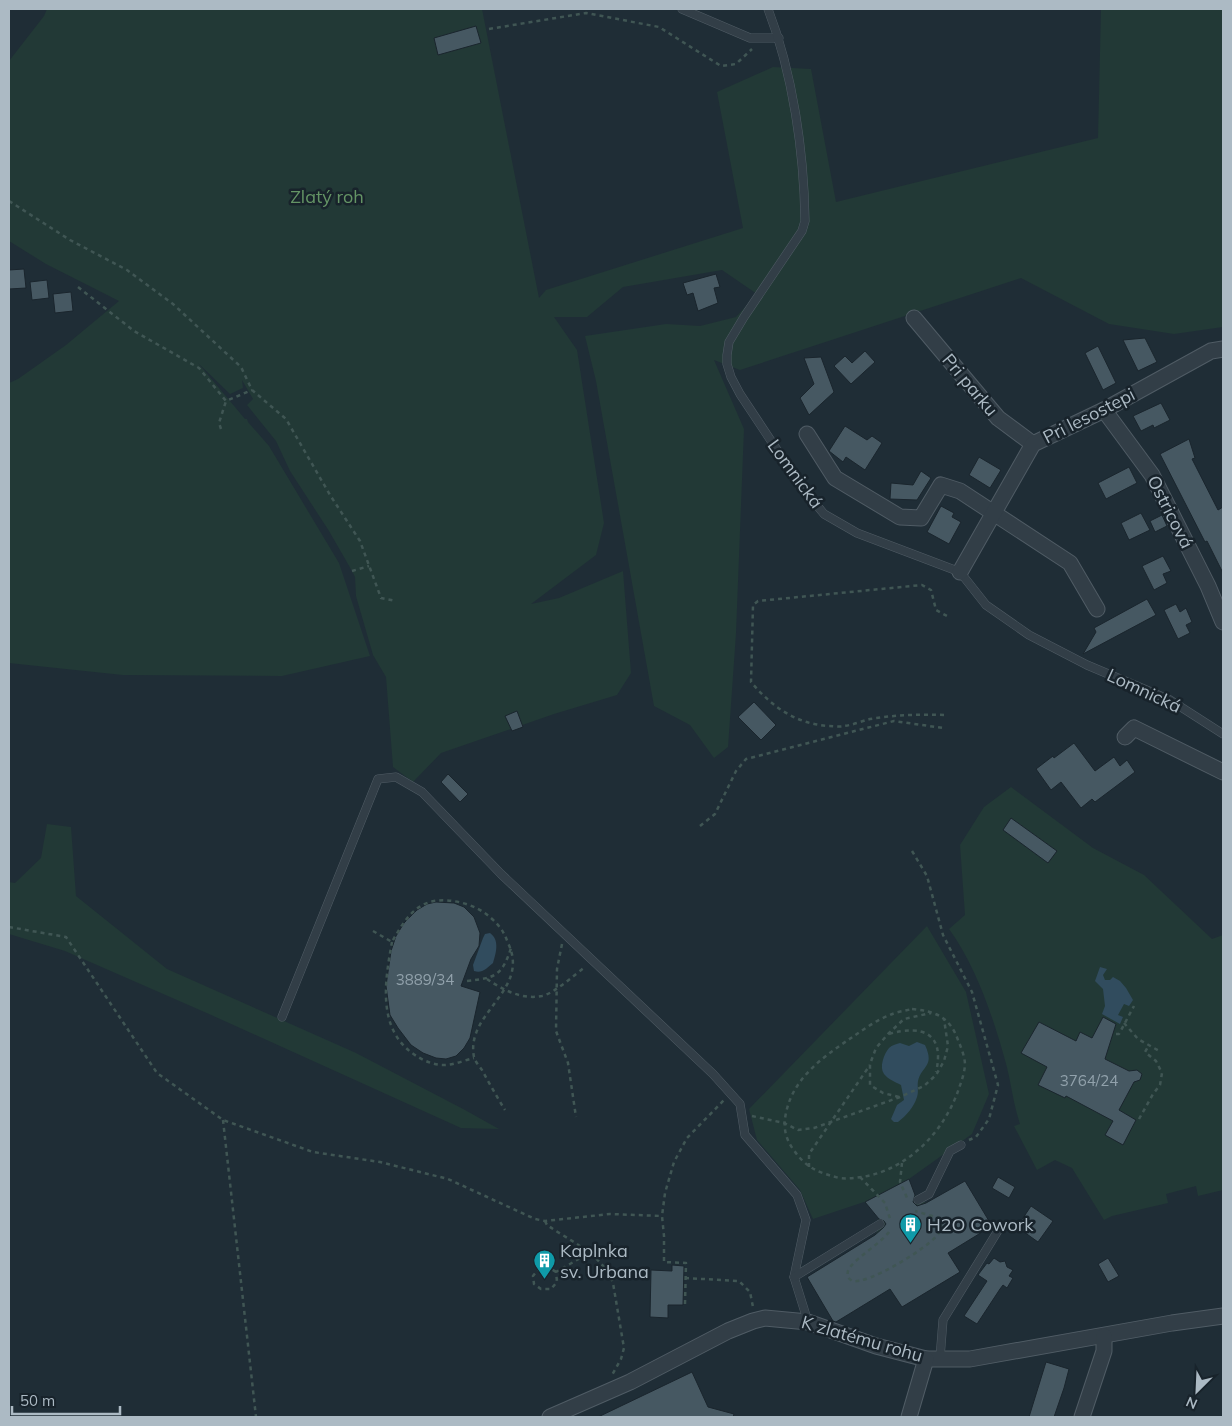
<svg xmlns="http://www.w3.org/2000/svg" width="1232" height="1426" viewBox="0 0 1232 1426" font-family="Mulish,sans-serif">
  <rect width="100%" height="100%" fill="#1f2d36"/>
  <g fill="#223936">
    <polygon points="47,9 482,9 539,298 546,290 743,228 717,92 773,67 811,69 836,202 1098,138 1101,9 1223,9 1223,327 1174,334 1109,324 1021,278 740,370 714,360 744,429 736,633 728,747 714,758 690,725 654,706 596,381 585,336 666,324 700,326 736,317 757,294 722,270 623,287 587,317 554,317 577,350 604,523 596,555 531,604 559,598 623,571 631,673 617,695 554,714 441,753 413,782 393,767 386,677 373,655 356,596 355,577 352,571 329,531 290,471 276,441 247,405 253,399 242,380 243,388 230,394 198,363 245,419 247,419 248,422 269,446 339,563 370,656 282,676 123,675 9,663 9,383 18,379 66,345 119,301 46,264 9,241 9,61 44,16"/>
    <path d="M1011,787L1093,848L1144,875L1212,939L1223,935V1190L1198,1196L1196,1186L1166,1194L1168,1203L1112,1216L1104,1220L1072,1168L1055,1160L1037,1170L1014,1126L1020,1124C1013,1103 1011,1081 1005,1060C993,1017 976,966 949,929L965,915L960,845L984,807Z"/>
    <polygon points="47,824 71,827 76,896 167,969 356,1053 465,1110 499,1129 461,1128 209,1014 65,951 9,934 9,882 15,883 41,858"/>
    <path d="M927,926L966,992L989,1094L972,1134L909,1179C913,1190 914,1200 927,1203L875,1235C884,1222 876,1210 864,1202L813,1219L800,1190L757,1140L749,1109Z"/>
  </g>
  <g fill="#314c5e">
    <path d="M490,933C500,940 496,953 493,963C487,968 482,974 474,971L473,965L483,938L485,934Z"/>
    <polygon points="1100,967 1107,969 1103,975 1105,980 1110,980 1113,977 1120,981 1126,988 1133,1000 1129,1006 1124,1004 1118,1015 1123,1017 1120,1024 1102,1014 1105,1006 1103,989 1095,981"/>
    <path d="M917,1042L925,1045C935,1067 922,1065 918,1081C917,1086 919,1092 917,1097C914,1107 906,1116 898,1122H894L891,1119L897,1105L904,1100L901,1085C895,1082 888,1079 884,1074C879,1067 884,1054 889,1048C892,1045 897,1044 900,1043L909,1046Z"/>
  </g>
  <g fill="#465862" stroke="#1a252d">
    <polygon points="476,26 481,43 438,55 434,38"/>
    <polygon points="24,269 26,288 9,289 9,270"/>
    <polygon points="716,274 720,287 714,288 718,303 698,311 693,293 687,295 683,283"/>
    <polygon points="47,280 49,298 32,300 30,282"/>
    <polygon points="71,292 73,311 55,313 53,294"/>
    <polygon points="1145,338 1157,362 1138,371 1123,340"/>
    <polygon points="1098,346 1116,383 1103,390 1085,353"/>
    <polygon points="865,351 875,362 851,384 834,366 845,356 852,363"/>
    <polygon points="821,357 834,392 809,415 800,398 814,384 804,358"/>
    <polygon points="1161,403 1170,420 1154,428 1153,425 1141,431 1133,416"/>
    <polygon points="845,426 867,440 872,436 882,443 865,470 846,457 843,462 829,451"/>
    <polygon points="1189,439 1195,458 1192,459 1218,510 1223,507 1223,573 1207,541 1205,542 1160,454"/>
    <polygon points="979,457 1001,470 990,488 969,475"/>
    <polygon points="1129,467 1137,483 1106,499 1098,483"/>
    <polygon points="921,471 931,478 917,500 890,499 891,483 913,485"/>
    <polygon points="941,506 954,513 952,517 961,522 949,544 927,532"/>
    <polygon points="1141,513 1150,530 1129,540 1121,523"/>
    <polygon points="1162,515 1167,526 1155,532 1150,521"/>
    <polygon points="1163,556 1171,571 1163,574 1167,583 1154,590 1142,566"/>
    <polygon points="1147,599 1156,615 1083,654 1096,632 1094,628"/>
    <polygon points="1176,604 1180,612 1186,608 1192,622 1186,625 1190,633 1178,639 1164,610"/>
    <polygon points="754,702 776,725 761,740 738,717"/>
    <polygon points="517,711 523,727 512,731 505,716"/>
    <polygon points="1074,743 1095,771 1114,757 1120,766 1127,760 1135,772 1095,802 1092,799 1081,808 1061,782 1051,790 1036,769 1053,756 1054,758"/>
    <polygon points="448,774 468,794 460,802 441,782"/>
    <polygon points="1011,818 1057,851 1048,863 1003,830"/>
    <polygon points="436,902 454,903 464,907 474,917 480,933 479,946 471,959 461,986 480,992 470,1038 464,1048 456,1056 446,1059 436,1058 423,1053 411,1045 398,1028 390,1015 386,986 391,951 396,936 404,923 417,910 427,904"/>
    <polygon points="1103,1017 1116,1024 1105,1059 1129,1071 1137,1070 1142,1074 1140,1080 1134,1082 1119,1110 1136,1120 1123,1145 1105,1135 1113,1121 1066,1096 1065,1098 1038,1085 1047,1067 1021,1053 1039,1022 1076,1041 1080,1032 1092,1038"/>
    <polygon points="998,1177 1015,1187 1009,1198 992,1188"/>
    <polygon points="909,1179 915,1195 913,1202 917,1206 926,1203 965,1181 992,1226 948,1253 960,1272 902,1307 890,1289 836,1322 833,1321 807,1277 875,1235 883,1228 886,1224 884,1221 879,1219 865,1202"/>
    <polygon points="1031,1206 1053,1221 1038,1242 1017,1227"/>
    <polygon points="994,1258 1000,1262 1005,1261 1007,1267 1013,1270 1009,1276 1013,1278 1007,1288 1003,1285 1000,1289 977,1324 964,1316 987,1281 978,1275 987,1263 989,1264"/>
    <polygon points="1108,1258 1119,1276 1108,1282 1098,1264"/>
    <polygon points="672,1265 684,1266 683,1305 668,1305 668,1318 650,1317 651,1270 672,1271"/>
    <polygon points="1046,1362 1069,1369 1064,1388 1054,1417 1029,1417"/>
    <polygon points="692,1372 708,1407 734,1414 733,1417 598,1417"/>
  </g>
  <g fill="none" stroke-linecap="round" stroke-linejoin="round">
    <defs>
      <g id="service">
        <polyline points="682,9 750,38 779,38"/>
        <path d="M768,9C793,74 804,152 805,221L802,231L744,317L729,342L727,355V364L731,377L740,394L801,486L824,514L857,533L960,572L986,605L1029,635L1087,665L1170,700L1223,734"/>
        <polyline points="282,1017 378,779 396,777 422,792 501,874 713,1074 740,1104 745,1135 797,1195 806,1220 794,1277 808,1322"/>
        <polyline points="918,1200 929,1194 950,1151 961,1145"/>
        <polyline points="794,1277 880,1224"/>
        <polyline points="940,1358 943,1320 999,1229"/>
      </g>
      <g id="minor">
        <polyline points="914,318 998,418 1033,444"/>
        <polyline points="1104,410 1152,475 1208,586 1223,622"/>
        <polyline points="807,434 835,478 900,517 921,518 941,485 960,491 1070,563 1097,609"/>
        <polyline points="960,572 1033,444 1104,410 1211,351 1223,349"/>
        <polyline points="1125,737 1134,728 1223,772"/>
        <polyline points="550,1417 630,1382 728,1331 753,1321 765,1318 808,1322 876,1346 926,1359 970,1359 1172,1323 1223,1316"/>
        <polyline points="909,1417 926,1359"/>
        <polyline points="1082,1417 1104,1351 1104,1336"/>
      </g>
    </defs>
    <use href="#service" stroke="#505c65" stroke-width="9"/>
    <use href="#minor" stroke="#505c65" stroke-width="17"/>
    <g stroke="#405654" stroke-width="2.5" stroke-dasharray="4 4" stroke-linecap="butt">
      <polyline points="489,29 586,13 659,27 721,66 736,64 752,49"/>
      <polyline points="9,201 70,240 127,270 173,304 241,367 252,390 286,419 330,495 360,541 381,598 396,601"/>
      <polyline points="78,287 134,331 199,368 226,401 252,390"/>
      <polyline points="221,429 219,423 226,401"/>
      <polyline points="352,571 369,566"/>
      <path d="M944,715C919,714 895,715 870,719C862,721 853,725 844,726C840,727 834,726 829,726C796,724 772,707 751,682L753,605L758,601L922,585L931,590L936,610L947,616"/>
      <polyline points="700,826 715,814 736,771 746,759 894,721 943,728"/>
      <polyline points="912,851 927,876 943,935 972,992 998,1085 989,1119 976,1137 969,1140"/>
      <polyline points="9,927 66,937 157,1073 223,1120 313,1152 380,1162 448,1179 535,1219 545,1221 610,1214 662,1216"/>
      <path d="M373,931L392,942C402,924 413,905 434,901C453,898 477,905 491,918C500,926 504,932 508,943C531,991 465,1012 474,1057C475,1061 479,1066 482,1070C489,1083 497,1097 505,1110"/>
      <path d="M392,942C385,980 377,1027 412,1053C422,1060 432,1065 444,1065C454,1065 465,1060 474,1058"/>
      <polyline points="562,944 557,969 556,1031 568,1063 576,1117"/>
      <path d="M487,979C503,990 522,1000 542,996C555,993 574,975 585,967"/>
      <path d="M467,981C495,978 502,976 511,948"/>
      <path d="M912,1009C935,1011 950,1017 958,1040C961,1047 965,1057 965,1065C964,1076 960,1085 957,1094C941,1135 906,1170 862,1177C854,1178 847,1179 839,1178C817,1172 806,1168 793,1149C785,1138 783,1126 786,1113C793,1078 823,1057 851,1038C863,1030 876,1020 890,1015C896,1012 904,1011 912,1009Z"/>
      <polyline points="1124,1023 1138,1039 1161,1052"/>
      <path d="M889,1034C923,1024 945,1034 936,1072"/>
      <polyline points="1116,1034 1119,1034 1134,1006"/>
      <polyline points="899,1097 883,1093 870,1085 870,1064 876,1048 888,1034 904,1019 931,1013"/>
      <polyline points="752,1116 784,1123 798,1130 814,1128 900,1097 924,1086 936,1075 944,1061 948,1046 944,1019"/>
      <polyline points="1139,1119 1153,1094 1160,1085 1162,1073 1156,1061 1145,1052 1149,1045"/>
      <polyline points="223,1120 256,1417"/>
      <polyline points="902,1163 900,1182 908,1200"/>
      <polyline points="809,1167 809,1154 870,1065"/>
      <polyline points="860,1177 885,1203 891,1222"/>
      <path d="M545,1221L547,1225C570,1241 603,1255 613,1283L624,1348L621,1359L612,1375"/>
      <path d="M889,1232C880,1244 851,1261 848,1271C847,1276 848,1278 852,1281C868,1285 930,1247 939,1233C942,1228 942,1223 939,1218L915,1211"/>
      <path d="M556,1272C547,1265 539,1267 533,1276L534,1284L541,1289H551L557,1282L556,1272L589,1253"/>
      <polyline points="685,1278 739,1281 750,1292 753,1307"/>
      <polyline points="685,1304 686,1263 664,1262 664,1236 662,1216 665,1193 674,1162 687,1138 724,1100"/>
    </g>
    <use href="#service" stroke="#323e47" stroke-width="8"/>
    <use href="#minor" stroke="#323e47" stroke-width="15"/>
  </g>
  <defs>
    <symbol id="building-pin" viewBox="-11 -11 22 30"><path d="M0 17L-7.5 6A9.5 9.5 0 1 1 7.5 6Z" fill="#0f9aa8" stroke="#18232b"/><path d="M-4-6H4V6H1V3H-1V6H-4ZM-2.5-4.3h1.7v1.8h-1.7ZM.8-4.3h1.7v1.8H.8ZM-2.5-1h1.7V.8h-1.7ZM.8-1h1.7V.8H.8Z" fill="#fff"/></symbol>
  </defs>
  <g fill-rule="evenodd">
    <use href="#building-pin" x="898" y="1212" width="25" height="34"/>
    <use href="#building-pin" x="532" y="1248" width="25" height="34"/>
  </g>
  <g text-anchor="middle" stroke-width="5" stroke-linejoin="round" paint-order="stroke">
    <g font-size="15" fill="#92a2ac">
      <text x="425" y="985">3889/34</text>
      <text x="1089" y="1086">3764/24</text>
    </g>
    <g font-size="18" fill="#649465" stroke="#18232b">
      <text x="327" y="203">Zlatý roh</text>
    </g>
    <g font-size="18" fill="#acbac4" stroke="#18232b">
      <text transform="translate(970 385) rotate(50)" y="6">Pri parku</text>
      <text transform="translate(1089 416) rotate(-27)" y="6">Pri lesostepi</text>
      <text transform="translate(795 474) rotate(54)" y="6">Lomnická</text>
      <text transform="translate(1170 512) rotate(63)" y="6">Ostricová</text>
      <text transform="translate(1144 691) rotate(25)" y="6">Lomnická</text>
      <text transform="translate(862 1339) rotate(16)" y="6">K zlatému rohu</text>
    </g>
    <g font-size="18" fill="#acbac4" stroke="#18232b" text-anchor="start">
      <text x="927" y="1231">H2O Cowork</text>
      <text x="560" y="1257">Kaplnka<tspan x="560" dy="21">sv. Urbana</tspan></text>
    </g>
  </g>
  <rect width="1232" height="1426" fill="none" stroke="#acbac4" stroke-width="20"/>
  <g transform="translate(1197 1391) rotate(204)" stroke="#18232b" stroke-width="4" paint-order="stroke">
  <path d="M0-4L9 19L0 12L-9 19Z" fill="#acbac4"/>
  <text y="-8" font-size="14" font-weight="bold" text-anchor="middle" fill="#acbac4">N</text>
  </g>
  <path d="M12 1406v8h108v-8" fill="none" stroke="#acbac4" stroke-width="2.5"/>
  <text x="20" y="1406" font-size="15" fill="#acbac4" stroke="#18232b" stroke-width="4" paint-order="stroke">50 m</text>
</svg>
